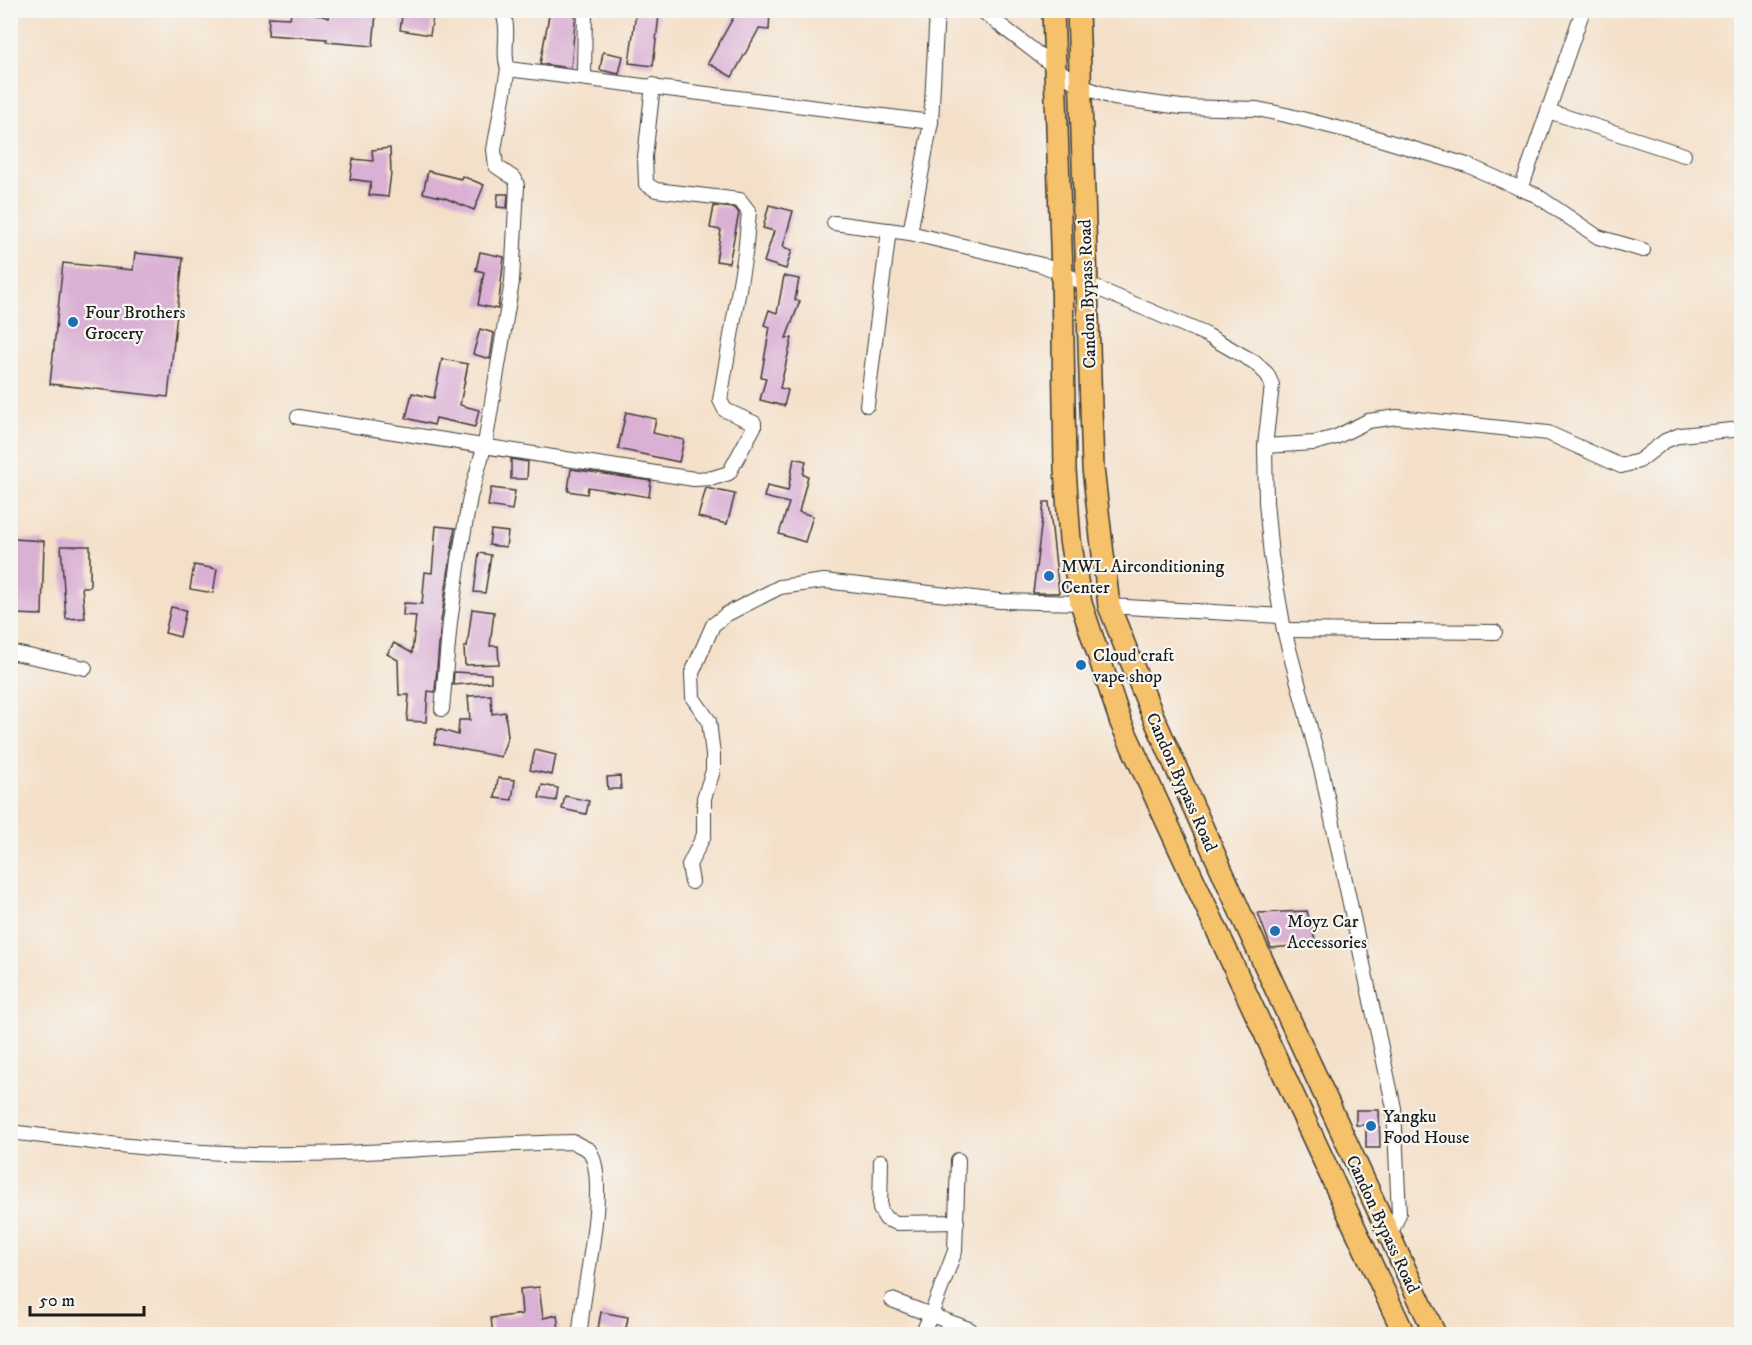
<svg xmlns="http://www.w3.org/2000/svg" width="1752" height="1345" viewBox="0 0 1752 1345" font-family="'IM FELL DW Pica',serif">
  <rect width="100%" height="100%" fill="#f6f6f2"/>
  <filter id="ink" filterUnits="userSpaceOnUse"><feTurbulence type="fractalNoise" baseFrequency=".0167" numOctaves="2"/><feDisplacementMap in="SourceGraphic" scale="12" xChannelSelector="R" yChannelSelector="G"/><feConvolveMatrix kernelMatrix="1 2 1 2 8 2 1 2 1" color-interpolation-filters="sRGB"/></filter>
  <filter id="wash" filterUnits="userSpaceOnUse"><feTurbulence type="fractalNoise" baseFrequency=".008" numOctaves="4" result="noise"/><feDisplacementMap in="SourceGraphic" scale="24" xChannelSelector="R" yChannelSelector="G"/><feGaussianBlur stdDeviation="1.35" result="paint"/><feColorMatrix in="noise" values="0 0 0 0 0 0 0 0 0 0 0 0 0 0 0 0 0 1.4 0 .05"/><feComposite in="paint" operator="in"/></filter>
  <g filter="url(#wash)">
    <rect width="100%" height="100%" fill="#f4e0c9"/>
    <g id="blocks">
      <g fill="#dab0d4">
        <polygon points="292,10 303,10 329,18 330,10 376,14 373,46 326,42 327,39 268,35 269,17 290,18"/>
        <polygon points="403,10 434,10 430,35 400,30"/>
        <polygon points="550,10 576,10 571,68 540,64"/>
        <polygon points="737,11 770,11 769,30 759,29 732,77 708,63"/>
        <polygon points="636,12 659,15 653,66 629,63"/>
        <polygon points="603,52 623,56 619,74 600,70"/>
        <polygon points="390,148 391,173 388,197 369,195 371,182 350,179 353,159 373,161 372,150"/>
        <polygon points="428,171 461,179 462,176 484,185 474,210 445,198 423,193"/>
        <polygon points="498,194 508,194 507,208 497,207"/>
        <polygon points="769,205 793,211 783,247 792,250 786,269 764,262 774,231 763,228"/>
        <polygon points="714,206 735,208 739,213 729,263 716,261 721,230 710,228"/>
        <polygon points="480,252 504,257 498,309 478,305 484,272 476,270"/>
        <polygon points="135,253 183,258 168,397 50,384 63,263 133,270"/>
        <polygon points="784,276 799,279 795,300 800,301 786,338 792,338 780,388 788,390 784,406 760,400 766,378 761,377 770,327 764,325 769,310 777,313"/>
        <polygon points="480,329 494,333 490,359 473,354"/>
        <polygon points="442,359 468,364 460,405 479,410 475,427 436,418 434,425 406,418 412,393 434,398"/>
        <polygon points="626,412 656,419 653,433 684,440 679,462 618,449"/>
        <polygon points="794,458 806,461 803,475 808,476 799,512 813,516 805,542 779,534 789,503 764,497 767,486 788,491"/>
        <polygon points="511,459 528,462 527,479 511,479"/>
        <polygon points="571,469 651,481 649,497 588,487 587,494 568,491"/>
        <polygon points="491,488 515,491 512,510 488,506"/>
        <polygon points="706,488 735,494 727,524 698,517"/>
        <polygon points="1044,502 1049,502 1059,593 1033,593"/>
        <polygon points="436,526 455,528 441,621 435,692 428,691 426,722 407,721 409,695 399,695 398,660 387,654 394,643 412,653 416,616 403,615 404,603 422,604 425,572 432,573"/>
        <polygon points="491,530 508,532 506,547 489,545"/>
        <polygon points="14,539 44,541 42,615 13,614"/>
        <polygon points="61,546 90,546 90,587 82,587 85,618 66,619"/>
        <polygon points="479,553 491,555 485,593 474,592"/>
        <polygon points="194,565 217,569 213,593 190,589"/>
        <polygon points="171,607 186,610 180,637 165,633"/>
        <polygon points="472,609 494,612 490,646 498,646 499,664 465,665 464,647 467,647"/>
        <polygon points="454,672 491,674 491,682 453,685"/>
        <polygon points="491,695 492,714 505,712 508,736 501,757 434,744 438,729 458,735 459,720 470,720 468,696"/>
        <polygon points="535,750 556,755 552,775 530,770"/>
        <polygon points="620,776 621,789 608,789 607,777"/>
        <polygon points="498,778 515,780 512,800 495,798"/>
        <polygon points="542,785 558,788 556,801 539,798"/>
        <polygon points="565,796 589,801 586,814 562,809"/>
        <polygon points="1307,911 1316,944 1271,948 1258,913"/>
        <polygon points="1356,1110 1379,1110 1380,1148 1366,1148 1366,1125 1356,1125"/>
        <polygon points="539,1287 543,1318 557,1315 559,1330 534,1335 530,1332 493,1335 491,1318 522,1314 520,1289"/>
        <polygon points="601,1312 628,1317 625,1334 598,1329"/>
      </g>
    </g>
  </g>
  <g filter="url(#ink)">
    <use href="#blocks" fill-opacity="0" stroke="#3c3936" stroke-width="1.5"/>
    <g fill="none" stroke-linecap="round" stroke-linejoin="round">
      <defs>
        <g id="minor">
          <path d="M501,10C512,28 501,50 508,69"/>
          <polyline points="937,10 931,122 910,233 1042,265 1205,334 1254,362 1267,374 1272,385 1265,446 1266,502 1271,556 1284,630 1322,773 1394,1108 1399,1214 1389,1238"/>
          <polyline points="981,10 1078,85 1114,98 1181,107 1257,109 1286,115 1373,137 1467,165 1521,189 1583,10"/>
          <polyline points="584,76 585,10"/>
          <polyline points="1548,111 1684,155"/>
          <polyline points="1521,189 1536,195 1598,237 1643,250"/>
          <polyline points="834,223 910,233"/>
          <polyline points="867,405 889,230"/>
          <polyline points="298,417 694,479 713,478 729,473 754,427 754,423 725,410 720,400 745,254 749,212 740,200 656,190 646,184 645,157 653,85"/>
          <polyline points="1265,446 1314,443 1336,437 1368,421 1397,417 1548,433 1621,466 1639,461 1665,441 1680,435 1742,429"/>
          <polyline points="1109,606 1281,616"/>
          <polyline points="1284,630 1495,632"/>
          <polyline points="10,652 85,668"/>
          <polyline points="442,709 450,622 460,553 470,497 485,444 512,282 517,186 515,179 496,166 494,150 508,69 931,122"/>
          <polyline points="692,882 689,865 704,835 704,798 713,771 713,755 709,721 693,698 692,673 713,625 727,614 780,587 824,581 1000,601 1081,603"/>
          <path d="M10,1132C92,1142 173,1153 255,1154C361,1156 467,1144 573,1142L589,1150C611,1183 581,1292 580,1334"/>
          <polyline points="881,1161 880,1209 886,1219 897,1223 957,1222"/>
          <polyline points="892,1300 931,1315 955,1251 958,1160"/>
          <polyline points="922,1334 931,1315 969,1329 975,1334"/>
        </g>
        <g id="trunk">
          <polyline points="1053,10 1062,274 1065,469 1070,540 1081,603 1121,723 1404,1334"/>
          <polyline points="1078,10 1093,468 1109,606 1150,709 1241,914 1435,1334"/>
        </g>
      </defs>
      <use href="#minor" stroke="#3c3936" stroke-width="16"/>
      <use href="#trunk" stroke="#3c3936" stroke-width="24"/>
      <use href="#minor" stroke="#fff" stroke-width="14"/>
      <use href="#trunk" stroke="#f5c16b" stroke-width="21"/>
    </g>
  </g>
  <g fill="#1f6fb2" stroke="#f6f6f2" stroke-width="2">
    <circle cx="73" cy="322" r="6"/>
    <circle cx="1049" cy="576" r="6"/>
    <circle cx="1081" cy="665" r="6"/>
    <circle cx="1275" cy="931" r="6"/>
    <circle cx="1371" cy="1126" r="6"/>
  </g>
  <g text-anchor="middle" stroke-width="4.5" stroke-linejoin="round" paint-order="stroke">
    <g font-size="18" fill="#1c1c1c" stroke="#f6f6f2">
      <text transform="translate(1087 294) rotate(-92)" y="6">Candon Bypass Road</text>
      <text transform="translate(1182 782) rotate(66)" y="6">Candon Bypass Road</text>
      <text transform="translate(1383 1224) rotate(65)" y="6">Candon Bypass Road</text>
    </g>
    <g font-size="18" fill="#1c1c1c" stroke="#f6f6f2" text-anchor="start">
      <text x="85" y="318">Four Brothers<tspan x="85" dy="21">Grocery</tspan></text>
      <text x="1061" y="572">MWL Airconditioning<tspan x="1061" dy="21">Center</tspan></text>
      <text x="1093" y="661">Cloud craft<tspan x="1093" dy="21">vape shop</tspan></text>
      <text x="1287" y="927">Moyz Car<tspan x="1287" dy="21">Accessories</tspan></text>
      <text x="1383" y="1122">Yangku<tspan x="1383" dy="21">Food House</tspan></text>
    </g>
  </g>
  <rect width="1752" height="1345" fill="none" stroke="#f6f6f2" stroke-width="36"/>
  <path d="M30 1306v9h114v-9" fill="none" stroke="#1c1c1c" stroke-width="3"/>
  <text x="39" y="1306" font-size="18" fill="#1c1c1c" stroke="#f6f6f2" stroke-width="4.5" paint-order="stroke">50 m</text>
</svg>
